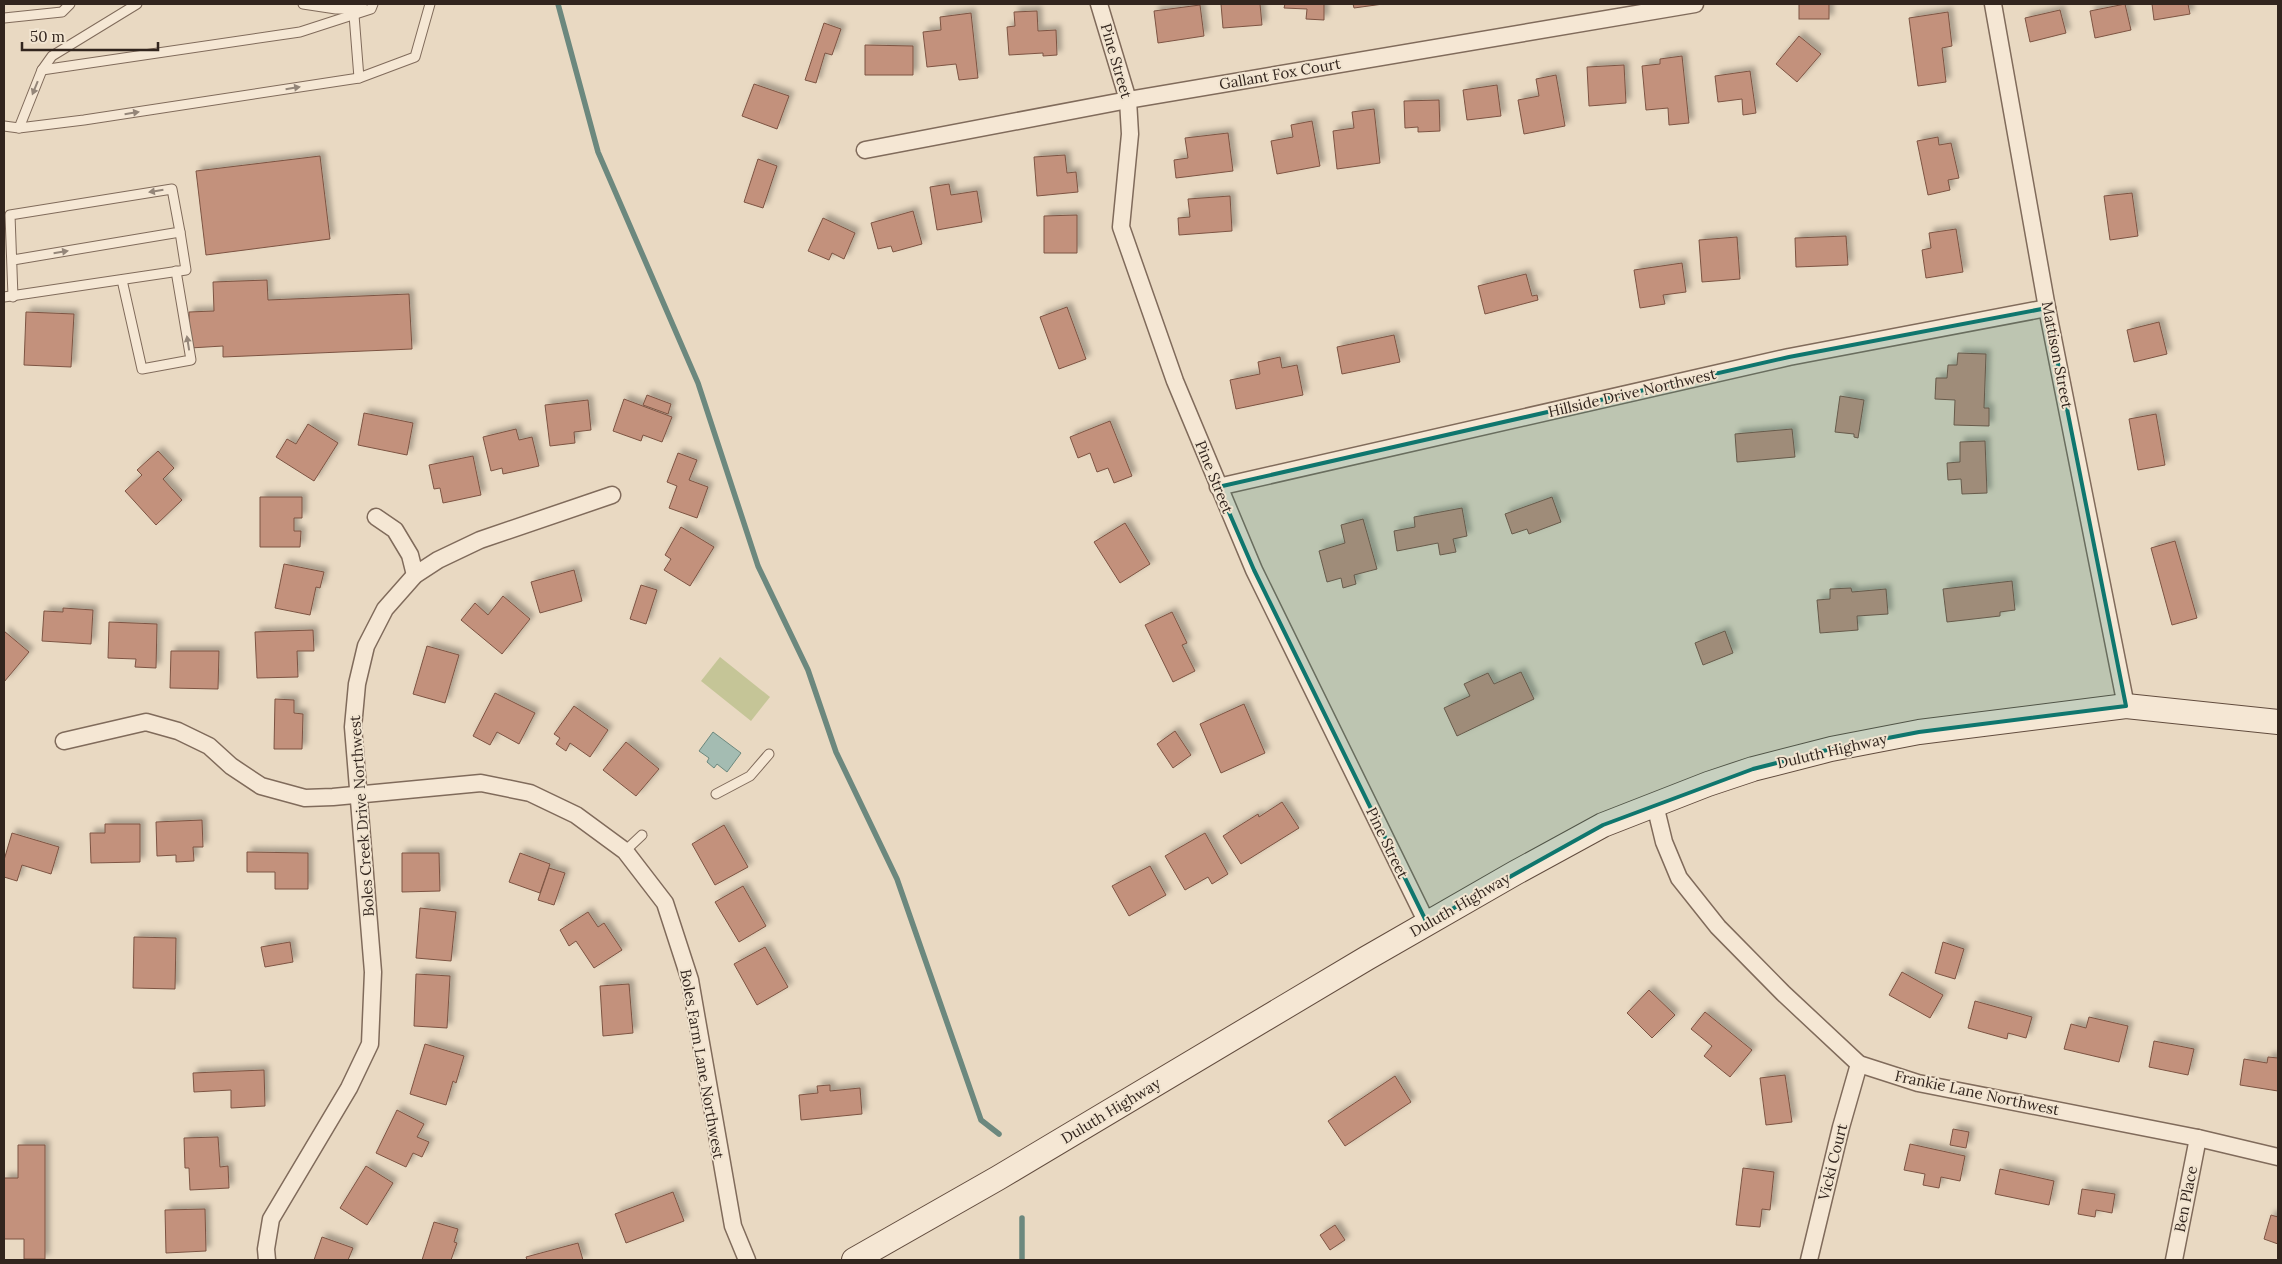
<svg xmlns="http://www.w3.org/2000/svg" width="2282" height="1264" viewBox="0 0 2282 1264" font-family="Lora,serif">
  <defs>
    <filter id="shadow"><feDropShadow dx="4.5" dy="-4.5" stdDeviation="2.5" flood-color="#0004"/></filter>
  </defs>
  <rect width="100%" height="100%" fill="#e9d9c2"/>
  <polygon fill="#c5c597" points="720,657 770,697 751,721 701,681"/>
  <polygon fill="#a4bcb2" stroke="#6c887e" points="713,732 741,753 727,772 717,764 714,768 707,762 709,758 699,751"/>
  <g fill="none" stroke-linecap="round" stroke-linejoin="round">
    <g stroke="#6c887e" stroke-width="5.5">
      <polyline points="558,4 598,152 698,383 758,566 808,670 836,752 897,879 981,1120 999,1134"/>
      <polyline points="1022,1260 1022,1218"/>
    </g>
  </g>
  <g fill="#c3917b" stroke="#7d5443" filter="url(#shadow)">
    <polygon points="1221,4 1260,4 1262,25 1223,28"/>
    <polygon points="1285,4 1324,4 1324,20 1306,19 1307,9 1284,8"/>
    <polygon points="1353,4 1383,4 1354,8"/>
    <rect x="1799" y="4" width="30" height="15"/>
    <polygon points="2125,4 2131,30 2095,38 2090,11"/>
    <polygon points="2152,4 2188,4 2190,14 2154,20"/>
    <polygon points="1200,5 1204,36 1158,43 1154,11"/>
    <polygon points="2060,10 2066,33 2030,42 2025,18"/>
    <polygon points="1037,11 1038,31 1056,30 1057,55 1043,56 1043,53 1009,55 1007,27 1015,26 1014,12"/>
    <polygon points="1948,12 1952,46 1942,48 1946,82 1918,86 1909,18"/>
    <polygon points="971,13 978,78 959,80 956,64 927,67 923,32 941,30 940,17"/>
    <polygon points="824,23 841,29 832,55 825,53 816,83 805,80"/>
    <polygon points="1799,36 1821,54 1797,82 1776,64"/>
    <polygon points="865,45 913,46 913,75 865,75"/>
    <polygon points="1682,56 1689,123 1669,125 1668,108 1646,110 1642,66 1660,64 1660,59"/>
    <polygon points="1624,65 1626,103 1589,106 1587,67"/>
    <polygon points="1750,71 1756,113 1743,115 1742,99 1718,102 1715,76"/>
    <polygon points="1556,75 1565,126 1524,134 1518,100 1539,96 1536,79"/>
    <polygon points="754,84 789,96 777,129 742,116"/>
    <polygon points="1497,85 1501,116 1467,120 1463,90"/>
    <polygon points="1439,100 1440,131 1418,132 1418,127 1405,128 1404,101"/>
    <polygon points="1374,109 1380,163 1337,169 1333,131 1354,128 1352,112"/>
    <polygon points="1312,121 1320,166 1277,174 1271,141 1293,137 1291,125"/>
    <polygon points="1228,133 1233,171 1176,178 1174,160 1188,158 1185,138"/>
    <polygon points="1938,137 1939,145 1951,143 1959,178 1948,180 1950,190 1928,195 1917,141"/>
    <polygon points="1065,155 1067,173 1076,172 1078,192 1037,196 1034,157"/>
    <polygon points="320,156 330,239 206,255 196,171"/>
    <polygon points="758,159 777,166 763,208 744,202"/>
    <polygon points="949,184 951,195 977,191 982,222 937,230 930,187"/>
    <polygon points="2132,193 2138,236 2110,240 2104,196"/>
    <polygon points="1230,196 1232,231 1179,235 1178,218 1190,217 1188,199"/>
    <polygon points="913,211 922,244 893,252 891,246 878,249 871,223"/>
    <polygon points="1077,215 1077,253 1044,253 1044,216"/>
    <polygon points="823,218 855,233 844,259 832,253 829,260 808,251"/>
    <polygon points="1956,229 1963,272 1926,278 1922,250 1931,248 1929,233"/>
    <polygon points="1846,236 1848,265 1796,267 1795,238"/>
    <polygon points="1737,237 1740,279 1702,282 1699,240"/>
    <polygon points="1682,263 1686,292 1663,295 1665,304 1640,308 1634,270"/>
    <polygon points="1526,274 1532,296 1537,295 1538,300 1485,314 1478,286"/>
    <polygon points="267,280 268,300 409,294 412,349 223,357 223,346 190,348 189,312 214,311 213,282"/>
    <polygon points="1067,307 1086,359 1059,369 1040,317"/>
    <polygon points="26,312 74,314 71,367 24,365"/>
    <polygon points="2159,322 2167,354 2134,362 2127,330"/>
    <polygon points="1394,335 1400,362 1342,374 1337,347"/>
    <polygon points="1958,353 1986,354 1984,408 1989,408 1989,426 1954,425 1955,400 1935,399 1936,378 1947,378 1948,365 1957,365"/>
    <polygon points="1280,357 1282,368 1297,365 1303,395 1236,409 1230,380 1260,374 1258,362"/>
    <polygon points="647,395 671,404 668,414 643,405"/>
    <polygon points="1840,396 1864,400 1858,438 1854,437 1854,434 1835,432"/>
    <polygon points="624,399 672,417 662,442 643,435 641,441 613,431"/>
    <polygon points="588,400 591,430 574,432 575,443 550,446 545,405"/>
    <polygon points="364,413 413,423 407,455 358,445"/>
    <polygon points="2156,414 2165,465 2138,470 2129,419"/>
    <polygon points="1110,421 1132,476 1114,483 1108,468 1097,472 1090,453 1078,458 1070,437"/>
    <polygon points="308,424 338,443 314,481 276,457 287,439 296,444"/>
    <polygon points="516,429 519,440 532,437 539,466 503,474 502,468 491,471 483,437"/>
    <polygon points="1792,429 1795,457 1737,462 1735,434"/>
    <polygon points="1985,441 1987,493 1962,494 1961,479 1948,480 1947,463 1960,462 1960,442"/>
    <polygon points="158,451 174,468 163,479 182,500 156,525 125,491 142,475 137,470"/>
    <polygon points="678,453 697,460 689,480 708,487 697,518 669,508 677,486 667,482"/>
    <polygon points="473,456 481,495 443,503 440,488 434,489 429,465"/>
    <polygon points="260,497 302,497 302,518 294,518 294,531 301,531 300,547 260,547"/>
    <polygon points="1552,497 1561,522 1529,534 1527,529 1512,534 1505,514"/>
    <polygon points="1462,508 1467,536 1453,539 1456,552 1440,555 1438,543 1397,551 1394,531 1415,527 1414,517"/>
    <polygon points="1363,519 1377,569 1354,575 1356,584 1343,588 1341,578 1327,582 1319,551 1345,543 1341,525"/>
    <polygon points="1125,523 1150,564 1120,583 1094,542"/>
    <polygon points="681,527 714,547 690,586 664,570 671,559 665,555"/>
    <polygon points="2175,541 2197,618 2172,625 2151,548"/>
    <polygon points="284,564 324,572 320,588 316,587 310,615 275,608"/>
    <polygon points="574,570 582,601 540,613 531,582"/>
    <polygon points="2012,581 2015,610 2000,612 2000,616 1947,622 1943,589"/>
    <polygon points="641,585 657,590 646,624 630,619"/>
    <polygon points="1851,588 1852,592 1886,589 1888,614 1857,616 1858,630 1820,633 1817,600 1830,599 1830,589"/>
    <polygon points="503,596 530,619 502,654 461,620 475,603 488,615"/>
    <polygon points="63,608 93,610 91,644 42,641 44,611 63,612"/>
    <polygon points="1172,612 1187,643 1182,645 1195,671 1173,682 1145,625"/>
    <polygon points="109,622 157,624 156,668 135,667 136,659 108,658"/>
    <polygon points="313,630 314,651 297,651 298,677 257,678 255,632"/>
    <polygon points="4,631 29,652 4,682"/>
    <polygon points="1725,631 1733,653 1703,665 1695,643"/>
    <polygon points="427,646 459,655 445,703 413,694"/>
    <polygon points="171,651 219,651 218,689 170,688"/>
    <polygon points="1521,672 1534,699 1457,736 1444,708 1470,696 1464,684 1488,673 1494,684"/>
    <polygon points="495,693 535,713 519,744 497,732 490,745 473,736"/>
    <polygon points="275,699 294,700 294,713 303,714 302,749 274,749"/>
    <polygon points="1244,704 1265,753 1221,773 1200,724"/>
    <polygon points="574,706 608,730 590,757 570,743 566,751 556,744 560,738 554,734"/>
    <polygon points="1175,731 1191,755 1173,768 1157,744"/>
    <polygon points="626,742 659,769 636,796 603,770"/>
    <polygon points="1282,802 1299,828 1241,864 1223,836 1258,814 1259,817"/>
    <polygon points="202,820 203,847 193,847 194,861 176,862 176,855 157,856 156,822"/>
    <polygon points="105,824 140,824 140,862 91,863 90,833 105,833"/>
    <polygon points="724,825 748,867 715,885 692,844"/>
    <polygon points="12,833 59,847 51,874 22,865 17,881 4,877 4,860"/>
    <polygon points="1205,833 1228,874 1212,884 1208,877 1185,890 1165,856"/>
    <polygon points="247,852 308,853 308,889 275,889 275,872 247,872"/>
    <polygon points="402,853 439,853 440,891 402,892"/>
    <polygon points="520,853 550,864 540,893 509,882"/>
    <polygon points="1150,866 1166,895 1129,916 1112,886"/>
    <polygon points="549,868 565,873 554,905 538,900"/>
    <polygon points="743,886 766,926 739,942 715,902"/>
    <polygon points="420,908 456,912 451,961 416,958"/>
    <polygon points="588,912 598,927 604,923 622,950 594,968 576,941 569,946 560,930"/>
    <polygon points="134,937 176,938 175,989 133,988"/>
    <polygon points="290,942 293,962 265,967 261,947"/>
    <polygon points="1943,942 1964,949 1955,979 1935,973"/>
    <polygon points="765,947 788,987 757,1005 734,964"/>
    <polygon points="1902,972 1943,995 1930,1018 1889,995"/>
    <polygon points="416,974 450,976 447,1028 414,1026"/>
    <polygon points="629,984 633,1033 603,1036 600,986"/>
    <polygon points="1649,990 1675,1015 1652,1038 1627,1013"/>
    <polygon points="1975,1001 2032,1017 2026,1038 2008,1033 2007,1039 1968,1028"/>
    <polygon points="1705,1012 1752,1050 1730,1077 1704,1056 1712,1046 1691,1029"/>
    <polygon points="2089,1017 2128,1026 2119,1062 2064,1049 2071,1024 2086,1028"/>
    <polygon points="2154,1041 2194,1049 2188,1075 2149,1067"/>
    <polygon points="425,1044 464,1056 456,1083 453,1081 446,1105 410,1094"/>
    <polygon points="2268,1057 2278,1058 2278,1091 2240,1085 2244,1059 2267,1063"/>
    <polygon points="264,1070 265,1106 231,1108 231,1090 194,1092 193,1073"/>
    <polygon points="1785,1075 1792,1122 1766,1125 1760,1078"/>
    <polygon points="1395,1076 1411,1102 1345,1146 1328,1121"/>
    <polygon points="830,1085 830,1091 860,1088 862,1114 801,1120 799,1095 818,1093 817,1086"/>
    <polygon points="397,1110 424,1124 417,1137 429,1142 422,1157 413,1153 406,1167 376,1153"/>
    <polygon points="1953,1129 1969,1132 1966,1148 1950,1145"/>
    <polygon points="218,1137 220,1167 228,1166 229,1188 190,1190 189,1168 185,1168 184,1138"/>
    <polygon points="1910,1144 1965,1156 1960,1181 1941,1177 1939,1188 1923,1185 1925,1174 1904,1170"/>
    <polygon points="18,1145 45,1145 45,1259 24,1259 24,1239 4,1239 4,1178 18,1178"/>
    <polygon points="366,1166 393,1183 367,1225 340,1208"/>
    <polygon points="1743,1168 1774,1172 1770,1210 1762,1209 1760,1227 1736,1225"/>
    <polygon points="2000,1169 2054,1181 2049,1205 1995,1194"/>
    <polygon points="2082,1189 2115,1194 2112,1213 2096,1210 2095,1217 2078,1214"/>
    <polygon points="673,1192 684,1221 626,1243 615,1214"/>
    <polygon points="205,1209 206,1251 166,1253 165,1210"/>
    <polygon points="2271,1215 2278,1217 2278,1244 2264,1239"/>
    <polygon points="434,1222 458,1229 454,1242 457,1243 451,1260 422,1260"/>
    <polygon points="1335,1225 1345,1240 1330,1250 1320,1235"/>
    <polygon points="322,1237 353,1248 348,1260 314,1260"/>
    <polygon points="578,1243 583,1260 527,1260 526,1257"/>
  </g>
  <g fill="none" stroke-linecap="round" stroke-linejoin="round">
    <defs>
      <g id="service">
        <polyline points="303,4 336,9 364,9"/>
        <polyline points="354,15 359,78"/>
        <polyline points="4,18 62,12 70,4"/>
        <polyline points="42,70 300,32 371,9 373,4"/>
        <polyline points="4,126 19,128 84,120 359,78 415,57 430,4"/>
        <polyline points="19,128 42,70 52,56 137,4"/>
        <polyline points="122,280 142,369 191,360 176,271"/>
        <polyline points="4,297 186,270 180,232"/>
        <polyline points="13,297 10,215 172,189 180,232 13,260"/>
        <polyline points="716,794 750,776 769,754"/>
        <polyline points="625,851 642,835"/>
      </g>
      <g id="minor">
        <polyline points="1099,4 1128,100 1130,134 1121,227 1175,381 1254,570 1427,923"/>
        <polyline points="1993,4 2047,308 2126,706"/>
        <polyline points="865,150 1128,100 1695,4"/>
        <polyline points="1218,487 1789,357 2047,308"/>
        <polyline points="376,517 395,530 410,555 415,575"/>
        <polyline points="64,741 146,722 178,731 209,746 231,766 261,786 305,798 333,797 481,783 530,793 576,815 625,851 665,903 690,980 733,1226 747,1260"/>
        <polyline points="1655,805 1664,842 1679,878 1718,927 1783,993 1859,1064 1918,1083 2198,1138 2278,1157"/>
        <polyline points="267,1260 266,1249 271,1219 349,1088 370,1044 373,972 353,727 357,684 366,646 385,609 415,575 438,560 480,540 612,495"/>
        <polyline points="1809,1260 1841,1127 1859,1064"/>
        <polyline points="2174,1260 2198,1138"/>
      </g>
      <polyline id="secondary" points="854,1260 998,1178 1367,958 1515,873 1603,825 1708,784 1753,769 1831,749 1919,732 2126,706 2278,722"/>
    </defs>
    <use href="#service" stroke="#806b5b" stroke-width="11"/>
    <use href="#minor" stroke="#806b5b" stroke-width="19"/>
    <use href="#secondary" stroke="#624c3e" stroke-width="26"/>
    <use href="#service" stroke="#f5e7d4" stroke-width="9"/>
    <use href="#minor" stroke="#f5e7d4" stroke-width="16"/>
    <use href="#secondary" stroke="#f5e7d4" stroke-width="24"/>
  </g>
  <defs><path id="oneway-solid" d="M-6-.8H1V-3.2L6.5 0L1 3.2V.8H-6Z" transform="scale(1.25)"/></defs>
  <g fill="#948679">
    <use href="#oneway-solid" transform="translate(35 88) rotate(112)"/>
    <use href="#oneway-solid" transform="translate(293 88) rotate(-9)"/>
    <use href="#oneway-solid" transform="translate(132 113) rotate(-9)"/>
    <use href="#oneway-solid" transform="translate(156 191) rotate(171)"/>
    <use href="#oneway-solid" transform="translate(61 252) rotate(-9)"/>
    <use href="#oneway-solid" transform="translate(188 343) rotate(-99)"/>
  </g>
  <path fill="#0f766e" fill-opacity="0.2" stroke="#0f766e" stroke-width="4" stroke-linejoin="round" d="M2047,308L2126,706L1919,732L1831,749L1753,769L1603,825L1427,923L1254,570L1218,487L1789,357Z"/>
  <g text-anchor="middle" stroke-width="4" stroke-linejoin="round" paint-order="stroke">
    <g font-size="15" fill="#32251e" stroke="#f1e4d0">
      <text transform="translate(1116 61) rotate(74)" y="5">Pine Street</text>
      <text transform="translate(1280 74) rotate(-10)" y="5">Gallant Fox Court</text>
      <text transform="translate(2057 355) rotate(79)" y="5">Mattison Street</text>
      <text transform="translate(1632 393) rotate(-13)" y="5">Hillside Drive Northwest</text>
      <text transform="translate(1214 477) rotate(68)" y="5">Pine Street</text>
      <text transform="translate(1832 751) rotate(-13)" y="5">Duluth Highway</text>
      <text transform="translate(362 816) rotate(-94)" y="5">Boles Creek Drive Northwest</text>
      <text transform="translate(1387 843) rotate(64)" y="5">Pine Street</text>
      <text transform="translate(1460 905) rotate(-30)" y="5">Duluth Highway</text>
      <text transform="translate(702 1064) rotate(80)" y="5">Boles Farm Lane Northwest</text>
      <text transform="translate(1977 1093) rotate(12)" y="5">Frankie Lane Northwest</text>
      <text transform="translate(1111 1111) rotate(-31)" y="5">Duluth Highway</text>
      <text transform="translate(1833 1162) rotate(-76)" y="5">Vicki Court</text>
      <text transform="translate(2186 1199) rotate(-79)" y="5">Ben Place</text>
    </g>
  </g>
  <rect width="2282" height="1264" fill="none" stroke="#32251e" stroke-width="10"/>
  <path d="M22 42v8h136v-8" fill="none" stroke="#32251e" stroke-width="2.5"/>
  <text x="30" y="42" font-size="15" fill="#32251e" stroke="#f1e4d0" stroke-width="4" paint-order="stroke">50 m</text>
</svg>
